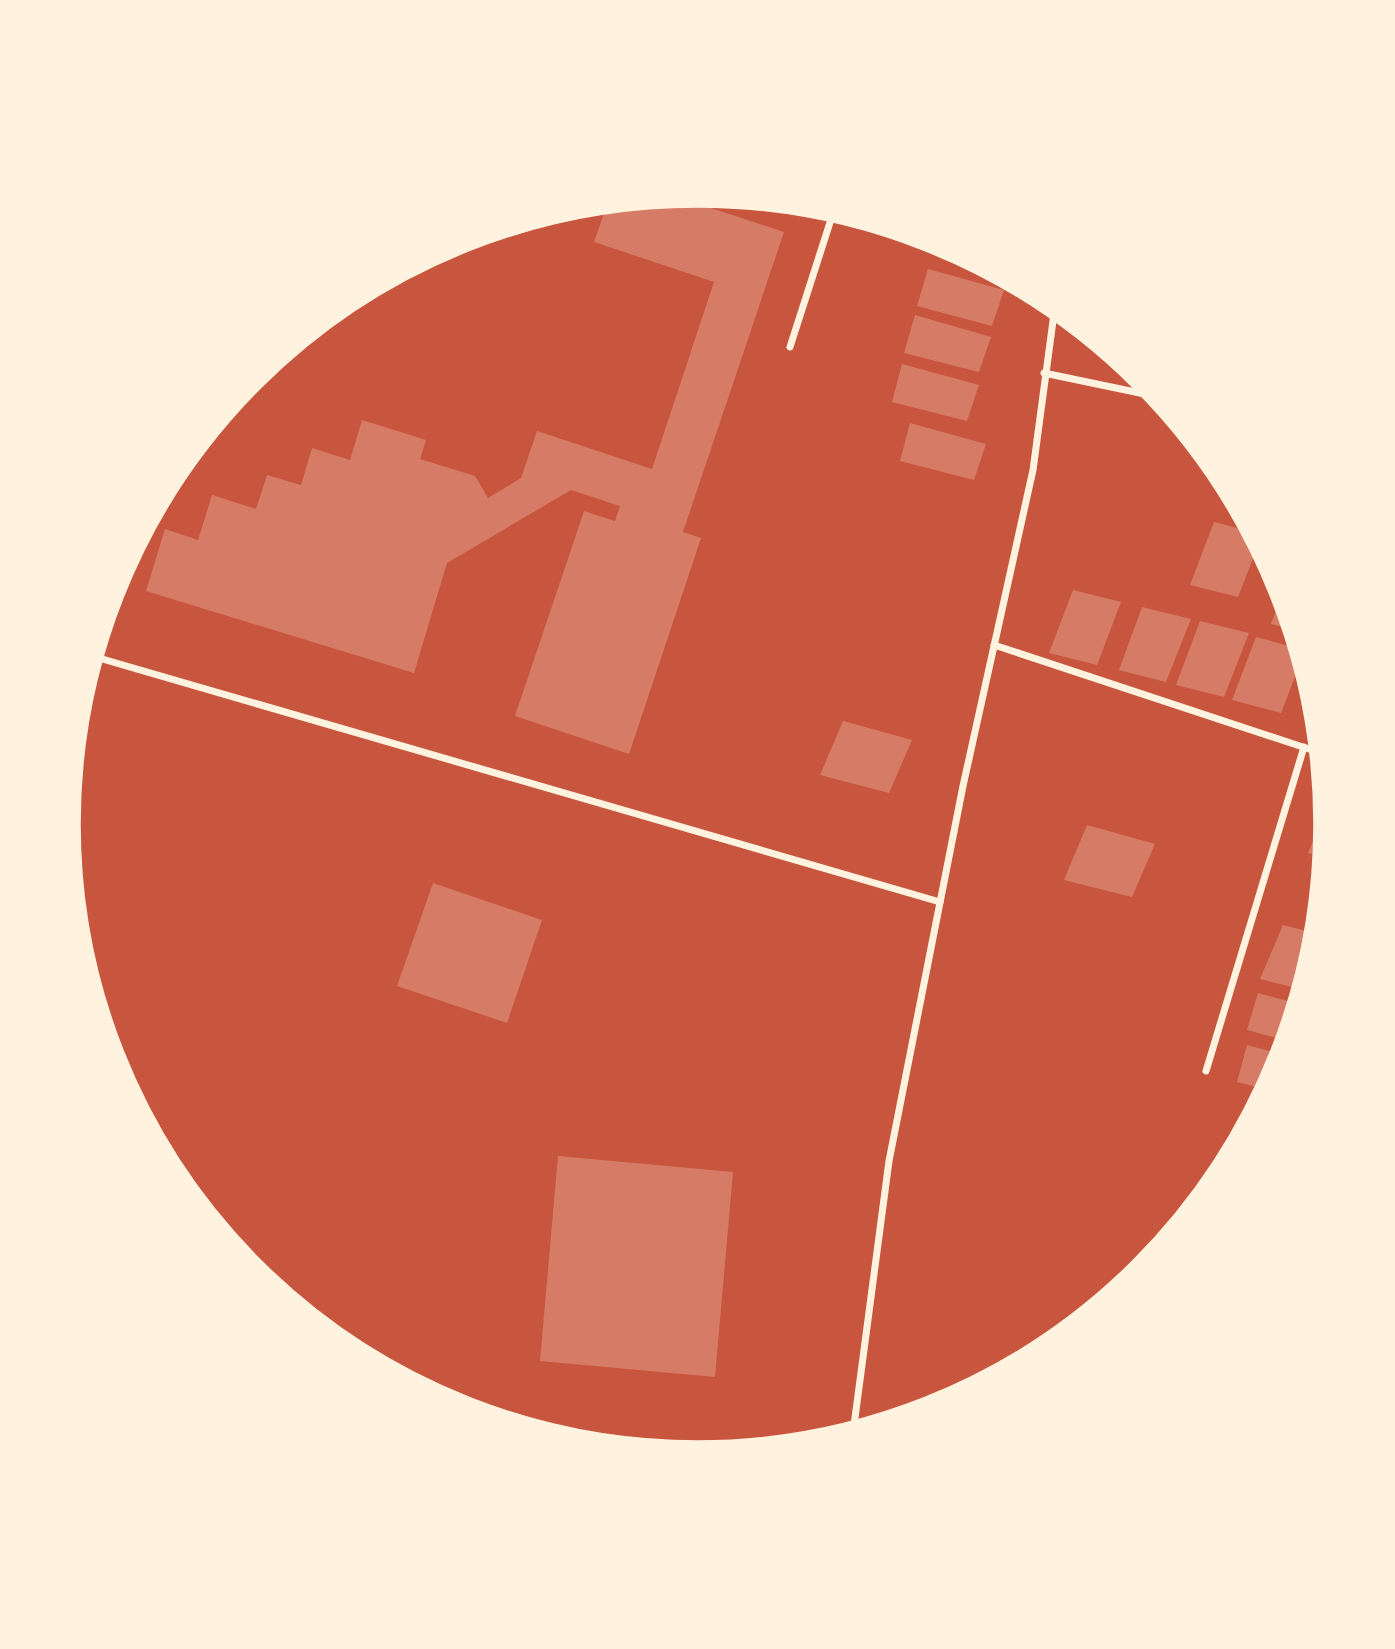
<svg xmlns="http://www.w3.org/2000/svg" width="1395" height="1649" viewBox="0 0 1395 1649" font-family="'Fira Sans Condensed',sans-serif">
  <rect width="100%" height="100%" fill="#c8553d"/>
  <g fill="#d67c66">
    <polygon points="675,196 784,232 683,532 701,538 629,754 515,716 584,511 615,521 620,506 571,490 447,563 414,673 146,591 165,529 198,540 212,495 256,509 267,475 301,485 312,448 350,460 362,420 426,440 420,459 475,476 488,498 521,478 537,431 652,469 714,282 594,242 608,202"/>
    <polygon points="931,239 939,242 972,260 928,249"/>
    <polygon points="928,269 1004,290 992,326 917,306"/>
    <polygon points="915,315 991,337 979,372 904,353"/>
    <polygon points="902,364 979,385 967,421 892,402"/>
    <polygon points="910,423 986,444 974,480 900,461"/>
    <polygon points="1214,522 1253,532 1259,543 1238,597 1190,585"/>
    <polygon points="1073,590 1121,602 1097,665 1049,653"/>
    <polygon points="1283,591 1295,630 1271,624"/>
    <polygon points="1142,607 1191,619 1166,682 1119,670"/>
    <polygon points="1200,621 1249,633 1224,697 1176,685"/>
    <polygon points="1256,637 1300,649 1303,656 1281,713 1232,700"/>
    <polygon points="843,721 912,740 889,793 820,775"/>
    <polygon points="1327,808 1328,825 1325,857 1308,853"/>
    <polygon points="1087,825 1155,844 1132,897 1064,880"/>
    <polygon points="433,883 542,920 507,1023 397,986"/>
    <polygon points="1283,925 1318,934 1304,990 1260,979"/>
    <polygon points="1258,993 1299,1004 1288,1041 1247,1030"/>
    <polygon points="1247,1045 1284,1055 1268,1090 1237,1082"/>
    <polygon points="558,1156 733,1172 715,1377 540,1361"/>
  </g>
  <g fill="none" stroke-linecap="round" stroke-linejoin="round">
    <g stroke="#fff3e0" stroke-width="7">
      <polyline points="790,347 834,210"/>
      <polyline points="1044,373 1159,397"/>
      <polyline points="994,645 1321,753"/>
      <polyline points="92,656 940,902"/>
      <polyline points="1206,1071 1304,747"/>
      <polyline points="853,1433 889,1161 963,786 1033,470 1055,306"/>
    </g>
  </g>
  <path d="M0 0H1395V1649H0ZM79 824a618 618 0 1 1 1236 0a618 618 0 1 1-1236 0Z" fill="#fff3e0" fill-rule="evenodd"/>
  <path fill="none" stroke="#fff3e0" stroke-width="3.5" d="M79 824a618 618 0 1 1 1236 0a618 618 0 1 1-1236 0Z"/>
</svg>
